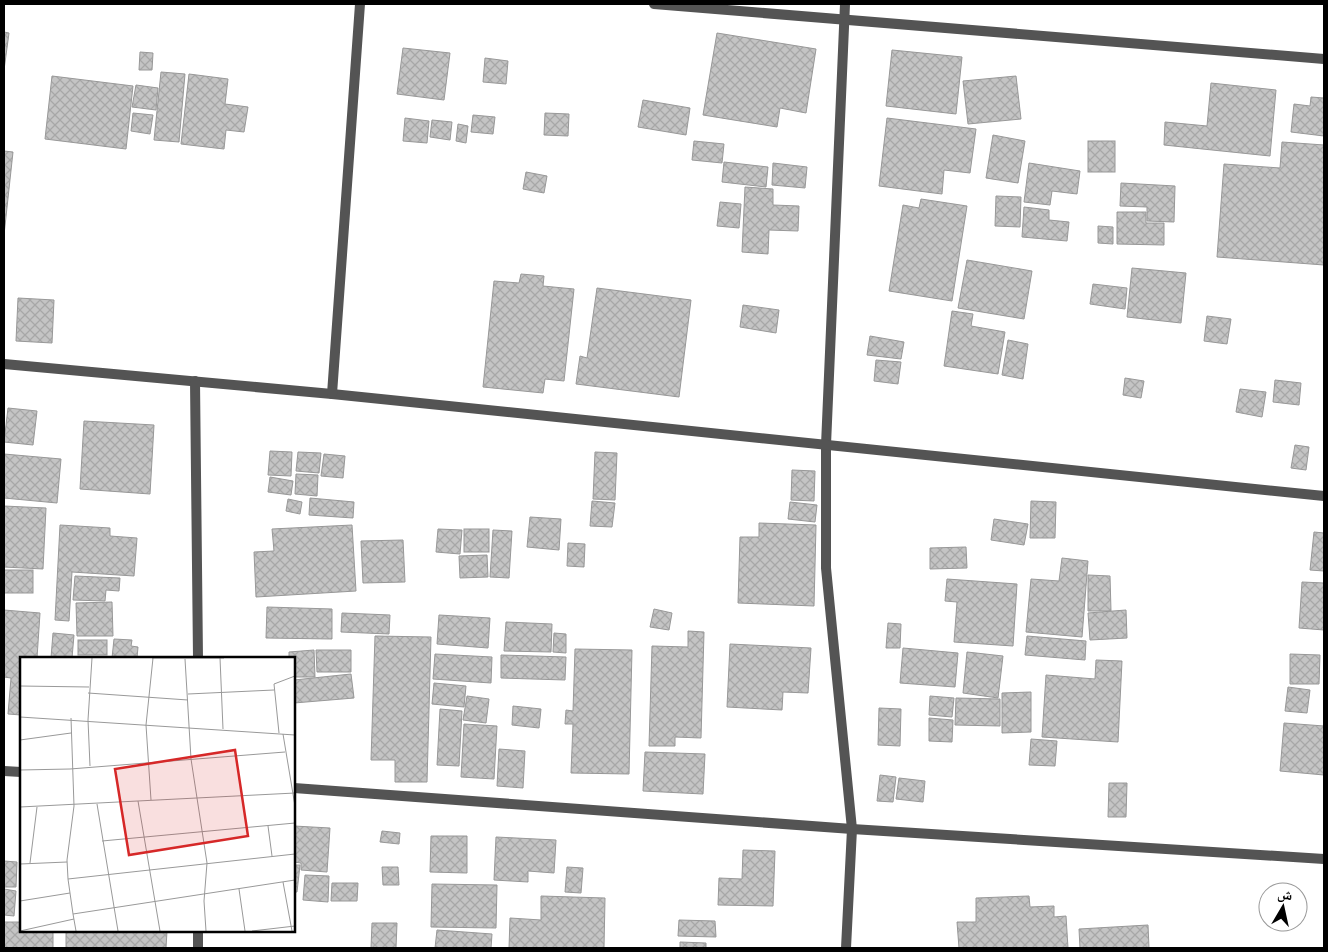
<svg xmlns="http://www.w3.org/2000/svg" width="1328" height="952" viewBox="0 0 1328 952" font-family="Overpass,'Noto Naskh Arabic',sans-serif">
  <defs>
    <pattern id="building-cross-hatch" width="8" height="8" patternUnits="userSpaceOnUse" patternTransform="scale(1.25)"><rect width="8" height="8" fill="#c4c4c4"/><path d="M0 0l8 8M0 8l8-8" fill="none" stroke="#a7a7a7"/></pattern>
  </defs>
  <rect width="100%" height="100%" fill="#fff"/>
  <g fill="url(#building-cross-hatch)" stroke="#989898">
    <polygon points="4,32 9,33 4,70"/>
    <polygon points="717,33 816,49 806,113 780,108 777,127 703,115"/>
    <polygon points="403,48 450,53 444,100 397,94"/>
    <polygon points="892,50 962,57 956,114 886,106"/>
    <polygon points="140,52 153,53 152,70 139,70"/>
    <polygon points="485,58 508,61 506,84 483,82"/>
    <polygon points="161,72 185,74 179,142 154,140"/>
    <polygon points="189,74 228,79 225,104 248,107 244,132 226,130 224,149 181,144"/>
    <polygon points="52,76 133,86 126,149 45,139"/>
    <polygon points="1016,76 1021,119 968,124 963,81"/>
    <polygon points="1211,83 1276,90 1270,156 1164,145 1165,122 1207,126"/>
    <polygon points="136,85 158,88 156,110 132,107"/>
    <polygon points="1311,97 1324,98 1324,136 1291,132 1294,104 1310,106"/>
    <polygon points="643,100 690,108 686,135 638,127"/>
    <polygon points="133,113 153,115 150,134 131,131"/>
    <polygon points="545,113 569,114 568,136 544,135"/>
    <polygon points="473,115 495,117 493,134 471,132"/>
    <polygon points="405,118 429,121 427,143 403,141"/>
    <polygon points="887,118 976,129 970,173 944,170 942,194 879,186"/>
    <polygon points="432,120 452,122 450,140 430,137"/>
    <polygon points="458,124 468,126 466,143 456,141"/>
    <polygon points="993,135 1025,141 1018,183 986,178"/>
    <polygon points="694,141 724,144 722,163 692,160"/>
    <rect x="1088" y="141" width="27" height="31"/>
    <polygon points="1282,142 1324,145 1324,265 1217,257 1224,164 1280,168"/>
    <polygon points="4,151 13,152 4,235"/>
    <polygon points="724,162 768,167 766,187 722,182"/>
    <polygon points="773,163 807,167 805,188 772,185"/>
    <polygon points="1029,163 1080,171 1077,194 1052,191 1050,205 1024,202"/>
    <polygon points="526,172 547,176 544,193 523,189"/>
    <polygon points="1121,183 1175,186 1174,222 1147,221 1147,207 1120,206"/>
    <polygon points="745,187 773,189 773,205 799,206 798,231 769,230 768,254 742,252"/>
    <polygon points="996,196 1021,197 1020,227 995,226"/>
    <polygon points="921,199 967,206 952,301 889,291 903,205 919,208"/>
    <polygon points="720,202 741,204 739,228 717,226"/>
    <polygon points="1024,207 1049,210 1049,220 1069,222 1067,241 1022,237"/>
    <polygon points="1117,212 1146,212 1146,223 1164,223 1164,245 1117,244"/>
    <polygon points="1098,226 1113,227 1113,244 1098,243"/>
    <polygon points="967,260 1032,271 1024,319 958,308"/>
    <polygon points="1132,268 1186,273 1181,323 1127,317"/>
    <polygon points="521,274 544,276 543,286 574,289 564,381 545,379 543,393 483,387 494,281 519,283"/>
    <polygon points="1093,284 1127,288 1125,309 1090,304"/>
    <polygon points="597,288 691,300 679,397 576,384 580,356 587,358"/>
    <polygon points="18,298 54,300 52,343 16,341"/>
    <polygon points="743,305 779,310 776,333 740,327"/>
    <polygon points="952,311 973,314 971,326 1005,332 998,374 944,366"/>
    <polygon points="1207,316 1231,319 1227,344 1204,341"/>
    <polygon points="870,336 904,342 901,359 867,355"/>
    <polygon points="1008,340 1028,344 1023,379 1002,375"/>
    <polygon points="876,360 901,362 898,384 874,381"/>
    <polygon points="1125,378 1144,381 1141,398 1123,395"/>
    <polygon points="1275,380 1301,383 1299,405 1273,402"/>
    <polygon points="1240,389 1266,392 1262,417 1236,412"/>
    <polygon points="8,408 37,411 33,445 4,442"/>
    <polygon points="84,421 154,425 150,494 80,489"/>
    <polygon points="1295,445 1309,447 1306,470 1291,468"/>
    <polygon points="270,451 292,452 291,476 268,475"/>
    <polygon points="298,452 321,453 319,473 296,471"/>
    <polygon points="595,452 617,453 615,500 593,499"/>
    <polygon points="4,454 61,459 57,503 4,498"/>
    <polygon points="324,454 345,456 343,478 321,476"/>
    <polygon points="792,470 815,471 814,501 791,500"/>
    <polygon points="296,474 318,475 317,496 295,494"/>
    <polygon points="270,477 293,481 291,495 268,492"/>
    <polygon points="310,498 354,502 353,518 309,515"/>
    <polygon points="288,499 302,502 300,514 286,511"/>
    <polygon points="592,501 615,503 612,527 590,526"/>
    <polygon points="1031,501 1056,502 1055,538 1030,538"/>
    <polygon points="790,502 817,505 815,522 788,519"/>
    <polygon points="4,506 46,508 43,569 4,567"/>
    <polygon points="530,517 561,519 559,550 527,547"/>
    <polygon points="994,519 1028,524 1024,545 991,540"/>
    <polygon points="759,523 816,525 814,606 738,603 740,537 759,537"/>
    <polygon points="60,525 110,528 110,536 137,538 134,576 72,572 69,621 55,620"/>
    <polygon points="352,525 356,591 256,597 254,552 274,551 272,529"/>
    <polygon points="438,529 462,530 460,554 436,552"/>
    <rect x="464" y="529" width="25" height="23"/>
    <polygon points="493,530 512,531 509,578 490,577"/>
    <polygon points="1314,532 1324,533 1324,571 1310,570"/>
    <polygon points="403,540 405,582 363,583 361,541"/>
    <polygon points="568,543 585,544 584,567 567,566"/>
    <polygon points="966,547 967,568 930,569 930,548"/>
    <polygon points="487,555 488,577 460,578 459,556"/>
    <polygon points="1062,558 1088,561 1082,637 1026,632 1031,579 1059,581"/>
    <rect x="4" y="570" width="29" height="23"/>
    <polygon points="1088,575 1110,576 1111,611 1088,611"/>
    <polygon points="75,576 120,578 119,591 106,590 105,601 73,600"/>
    <polygon points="947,579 1017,584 1013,646 954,642 957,602 945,601"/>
    <polygon points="1302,582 1324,583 1324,630 1299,628"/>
    <polygon points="112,602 113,636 77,636 76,603"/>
    <polygon points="267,607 332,609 332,639 266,638"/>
    <polygon points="654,609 672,613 669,630 650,627"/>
    <polygon points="4,610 40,613 37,658 21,658 21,715 8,714 11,678 4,677"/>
    <polygon points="1126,610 1127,638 1090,640 1088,613"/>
    <polygon points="342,613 390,615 389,634 341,632"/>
    <polygon points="439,615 490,618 488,648 437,644"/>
    <polygon points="506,622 552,624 551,652 504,651"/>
    <polygon points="888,623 901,624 900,648 886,648"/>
    <polygon points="688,631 704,632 701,738 675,737 675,746 649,746 652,646 688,647"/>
    <polygon points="53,633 74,635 72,658 51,658"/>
    <polygon points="554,633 566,634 566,653 553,652"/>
    <polygon points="375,636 431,637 427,782 395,782 395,760 371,760"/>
    <polygon points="1027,636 1086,641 1085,660 1025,655"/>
    <polygon points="114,639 132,640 131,646 138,647 137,658 112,658"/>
    <rect x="78" y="640" width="29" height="15"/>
    <polygon points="730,644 811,648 808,693 783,692 782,710 727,707"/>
    <polygon points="903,648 958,653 955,687 900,683"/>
    <polygon points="575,649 632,650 629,774 571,773 573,724 565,724 566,710 573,711"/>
    <polygon points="314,650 315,677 294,677 294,658 289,658 289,652"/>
    <polygon points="316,650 351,650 351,672 317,672"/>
    <polygon points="967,652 1003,656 998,698 963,693"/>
    <polygon points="435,654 492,657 491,683 433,679"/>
    <polygon points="1290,654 1320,655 1319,684 1290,684"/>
    <polygon points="501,655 566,657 565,680 501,678"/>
    <polygon points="1096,660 1122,661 1118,742 1042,737 1046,675 1095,679"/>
    <polygon points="351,674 354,698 294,703 294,680"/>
    <polygon points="434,683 466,686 464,707 432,704"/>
    <polygon points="1288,687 1310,690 1307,713 1285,711"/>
    <polygon points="1031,692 1031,732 1002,733 1002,693"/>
    <polygon points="467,696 489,699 486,723 463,720"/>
    <polygon points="930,696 954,698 952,717 929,715"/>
    <polygon points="956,698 1000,699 1000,726 955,725"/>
    <polygon points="513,706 541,709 539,728 512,725"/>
    <polygon points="879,708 901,709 900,746 878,745"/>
    <polygon points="440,709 462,711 459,766 437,765"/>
    <polygon points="929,718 953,720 952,742 929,741"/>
    <polygon points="1284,723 1324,726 1324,775 1280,771"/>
    <polygon points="464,724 497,726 494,779 461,777"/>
    <polygon points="1031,739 1057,741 1055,766 1029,765"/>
    <polygon points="499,749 525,751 523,788 497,786"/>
    <polygon points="645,752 705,754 703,794 643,791"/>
    <polygon points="880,775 896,777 893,802 877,801"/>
    <polygon points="899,778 925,781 923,802 896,799"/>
    <polygon points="1109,783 1127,783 1126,817 1108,817"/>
    <polygon points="294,826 330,828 327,872 301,870 301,863 294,862"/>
    <polygon points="382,831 400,833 399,844 380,842"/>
    <polygon points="431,836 467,836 467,873 430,872"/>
    <polygon points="496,837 556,840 554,873 528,871 528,882 494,880"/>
    <polygon points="743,850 775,851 773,906 718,905 719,878 742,879"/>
    <polygon points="4,861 17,862 16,887 4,887"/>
    <polygon points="294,865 300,865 297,892 294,892"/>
    <polygon points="382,867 398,867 399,885 383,885"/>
    <polygon points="567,867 583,868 581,893 565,892"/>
    <polygon points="305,875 329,876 328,902 303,900"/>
    <polygon points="332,883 358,883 357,901 331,901"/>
    <polygon points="432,884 497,885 496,928 431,927"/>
    <polygon points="4,889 16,891 14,916 4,915"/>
    <polygon points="541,896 605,898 604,948 509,948 510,918 541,920"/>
    <polygon points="1029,896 1030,907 1054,906 1054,917 1066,916 1068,948 959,948 957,922 976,922 976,898"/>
    <polygon points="679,920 715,921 716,937 678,936"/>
    <polygon points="4,922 21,922 21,931 53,931 53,948 4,948"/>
    <polygon points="372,923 397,923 396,948 371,948"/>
    <polygon points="1148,925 1149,948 1080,948 1079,929"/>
    <polygon points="437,930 492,934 491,948 435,948"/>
    <polygon points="66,931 167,931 166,948 66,948"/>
    <polygon points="680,942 706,943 706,948 680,948"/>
  </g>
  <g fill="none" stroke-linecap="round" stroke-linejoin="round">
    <g stroke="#545454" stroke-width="10">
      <polyline points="654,4 1324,59"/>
      <polyline points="845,4 826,445 826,568 852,829 846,948"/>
      <polyline points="4,364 332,394 1324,496"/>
      <polyline points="195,381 198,658"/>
      <polyline points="332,394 360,4"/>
      <polyline points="4,771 21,772"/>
      <polyline points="294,788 852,829 1324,859"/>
      <polyline points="198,948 198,931"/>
    </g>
  </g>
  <g transform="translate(20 657)">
    <rect width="275" height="275" fill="#fff"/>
    <path fill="none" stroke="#999" stroke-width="1" d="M132,1H204M200,1L203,72M165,2L171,102L187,206L184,244L186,274M0,29L69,30M68,36L168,43M168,37L254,33M0,60L275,78M259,76L254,27L275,19M263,77L275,149M0,83L51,76M70,109L68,63L72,1M0,113L50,112L265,95M131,143L126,68L133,1M118,144L140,274M77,147L98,274M0,150L275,136M248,169L252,199M82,184L275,166M10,206L17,150M0,207L47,205M48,222L47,203L54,149L51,61M263,225L272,274M219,232L225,274M0,244L50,236M53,257L48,222L275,197M0,274L54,262M56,274L53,257L275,223M232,274L275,269"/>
    <path fill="#d62828" fill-opacity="0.15" stroke="#d62828" stroke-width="2.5" d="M215,93L228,179L109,198L95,112Z"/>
    <rect width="275" height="275" fill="none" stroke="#000" stroke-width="2.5"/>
  </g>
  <rect width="1328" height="952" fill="none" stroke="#000000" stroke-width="10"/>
  <g transform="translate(1283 907) rotate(9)"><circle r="24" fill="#ffffff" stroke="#999999"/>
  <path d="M0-4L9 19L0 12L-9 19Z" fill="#000000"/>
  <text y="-8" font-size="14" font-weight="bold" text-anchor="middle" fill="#000000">ش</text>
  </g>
</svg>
